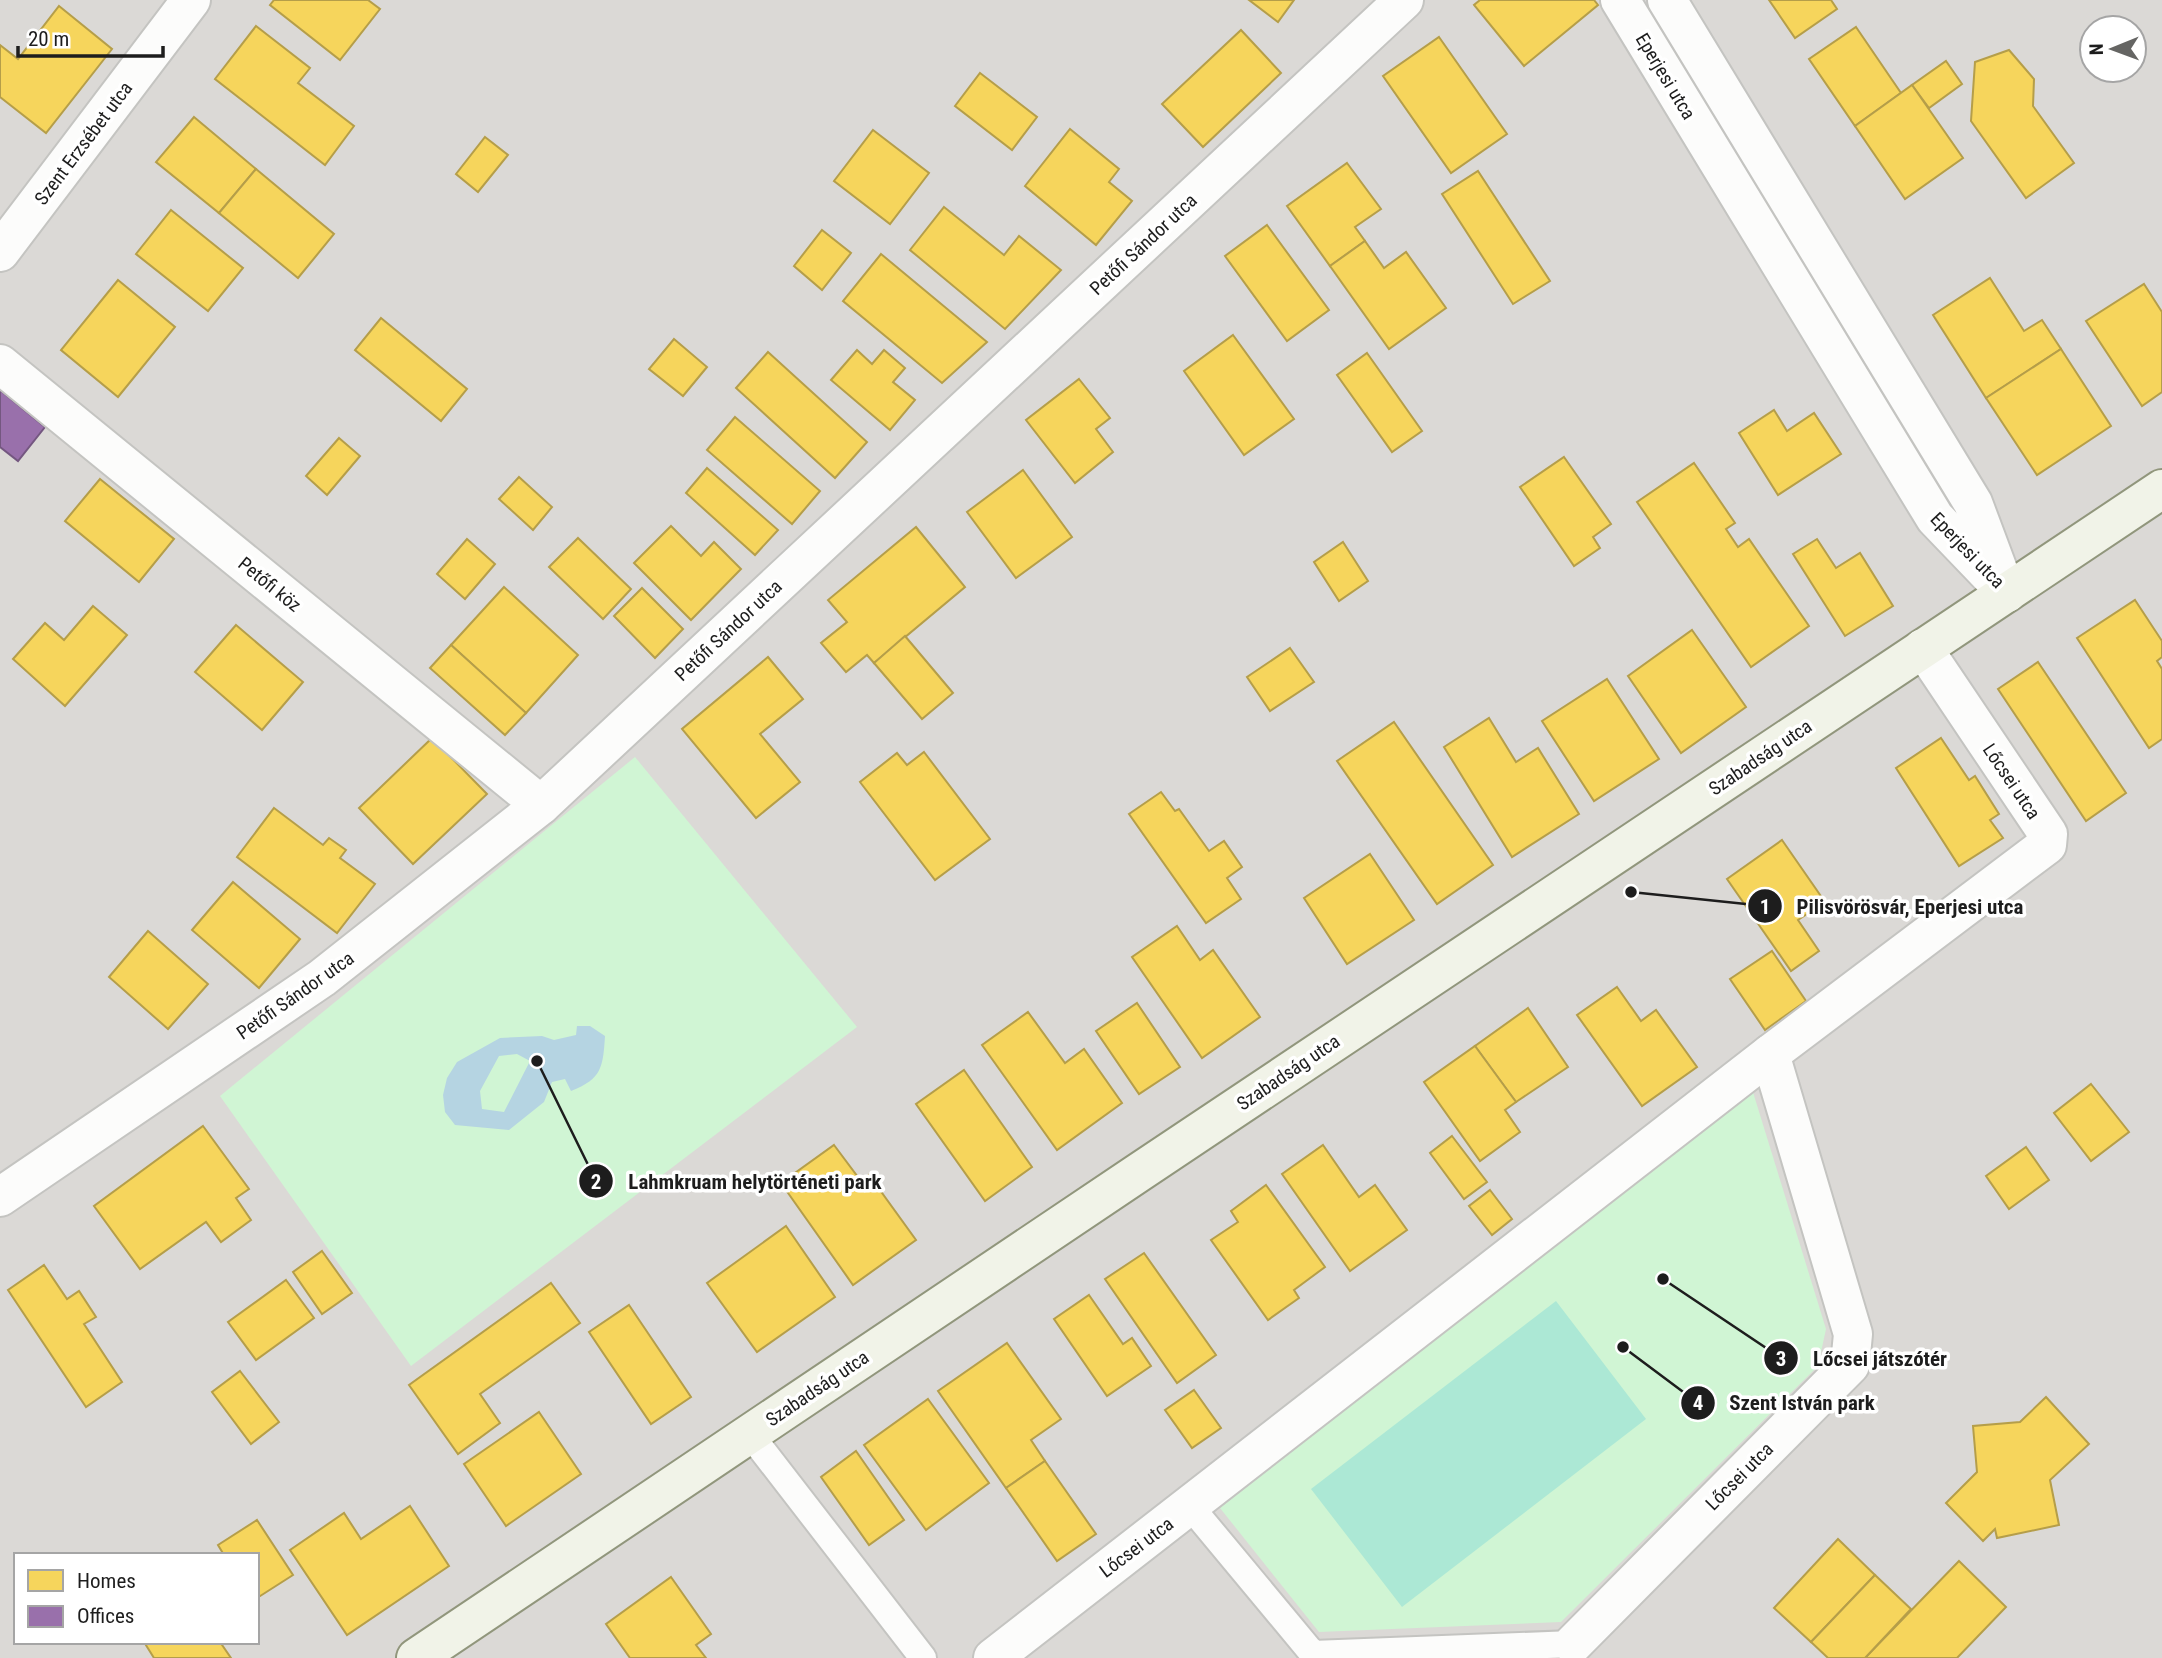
<svg xmlns="http://www.w3.org/2000/svg" width="2162" height="1658" viewBox="0 0 2162 1658" font-family="'Roboto Condensed',sans-serif">
  <rect width="100%" height="100%" fill="#eceae4"/>
  <path fill="#dbd9d6" fill-rule="evenodd" d="M0,0H2162V1658H0ZM2092,28H2134V70H2092ZM16,1555H257V1642H16Z"/>
  <g fill="#d0f5d4">
    <polygon points="635,757 857,1027 411,1366 220,1096"/>
    <polygon points="1752,1089 1826,1329 1818,1366 1561,1622 1319,1632 1220,1508"/>
  </g>
  <polygon fill="#ace8d5" points="1556,1301 1646,1419 1402,1607 1311,1489"/>
  <path fill="#b5d4e2" fill-rule="evenodd" d="M577,1026H590L605,1036C603,1067 602,1079 571,1091L565,1079L552,1082L544,1102L509,1130L455,1125L445,1112L443,1095L447,1078L457,1062L500,1038L542,1036L554,1040L576,1035ZM517,1054L530,1061L504,1112L482,1109L480,1091L499,1056Z"/>
  <g fill="#f6d55c" stroke="#b59e49" stroke-width="2">
    <polygon points="274,0 368,0 380,9 340,60 270,5"/>
    <polygon points="1249,0 1294,0 1278,22"/>
    <polygon points="1480,0 1594,0 1598,5 1524,66 1474,5"/>
    <polygon points="1769,0 1831,0 1837,9 1795,38"/>
    <polygon points="59,6 112,49 46,133 0,97 0,45 18,59"/>
    <polygon points="256,26 310,68 298,83 354,126 325,165 215,79"/>
    <polygon points="1856,27 1901,93 1855,126 1809,59"/>
    <polygon points="1241,30 1281,73 1203,147 1162,104"/>
    <polygon points="1439,37 1507,134 1451,173 1383,76"/>
    <polygon points="2009,50 2034,79 2033,106 2074,163 2026,198 1971,121 1975,62"/>
    <polygon points="1946,61 1962,84 1929,108 1912,85"/>
    <polygon points="980,73 1037,117 1012,150 955,106"/>
    <polygon points="1912,85 1963,158 1905,199 1855,126"/>
    <polygon points="194,117 256,169 219,213 156,162"/>
    <polygon points="1070,129 1119,169 1109,182 1132,201 1096,245 1025,186"/>
    <polygon points="873,130 929,173 890,224 834,181"/>
    <polygon points="485,137 508,155 478,192 456,174"/>
    <polygon points="1347,163 1381,209 1355,227 1365,241 1330,266 1287,206"/>
    <polygon points="256,169 334,234 298,278 219,213"/>
    <polygon points="1478,171 1550,281 1513,304 1442,194"/>
    <polygon points="944,207 1004,255 1019,236 1061,270 1005,329 910,250"/>
    <polygon points="171,210 243,268 208,311 136,254"/>
    <polygon points="1267,225 1329,310 1287,341 1225,256"/>
    <polygon points="822,230 851,253 822,290 794,266"/>
    <polygon points="1365,241 1384,268 1406,252 1446,308 1389,349 1330,266"/>
    <polygon points="881,254 987,342 942,383 843,301"/>
    <polygon points="1990,278 2024,331 2042,320 2061,349 1986,398 1933,315"/>
    <polygon points="118,280 175,327 118,397 61,350"/>
    <polygon points="2144,284 2162,312 2162,392 2142,406 2086,321"/>
    <polygon points="381,318 467,389 441,421 355,350"/>
    <polygon points="1233,335 1294,419 1244,455 1184,371"/>
    <polygon points="674,339 707,367 683,396 649,369"/>
    <polygon points="2061,349 2111,426 2037,475 1986,398"/>
    <polygon points="857,350 872,364 884,350 905,368 893,382 915,400 890,430 831,380"/>
    <polygon points="768,352 867,442 835,478 736,388"/>
    <polygon points="1367,353 1422,431 1392,452 1337,375"/>
    <polygon points="1079,379 1110,418 1096,429 1113,452 1075,483 1026,420"/>
    <polygon points="1774,410 1787,431 1814,413 1841,454 1778,495 1739,433"/>
    <polygon points="735,417 820,491 792,524 707,450"/>
    <polygon points="339,438 360,456 327,495 306,476"/>
    <polygon points="1564,457 1611,524 1593,537 1600,548 1574,566 1520,487"/>
    <polygon points="1694,463 1735,523 1726,529 1738,547 1749,539 1809,626 1751,667 1637,502"/>
    <polygon points="707,468 778,530 755,555 686,493"/>
    <polygon points="1023,470 1072,537 1016,578 967,512"/>
    <polygon points="519,477 552,507 533,530 499,499"/>
    <polygon points="100,479 174,539 139,582 65,521"/>
    <polygon points="671,526 701,556 714,542 741,569 691,620 634,563"/>
    <polygon points="916,527 965,587 874,663 867,655 846,672 821,643 847,622 828,600"/>
    <polygon points="578,538 631,589 603,619 549,567"/>
    <polygon points="467,539 495,564 465,599 437,574"/>
    <polygon points="1817,539 1836,568 1860,553 1893,606 1845,636 1793,554"/>
    <polygon points="1343,542 1368,581 1339,601 1314,562"/>
    <polygon points="504,587 578,655 526,713 451,645"/>
    <polygon points="642,588 683,629 655,658 614,616"/>
    <polygon points="2135,600 2162,641 2162,657 2157,661 2162,669 2162,739 2149,748 2077,638"/>
    <polygon points="93,606 127,635 65,706 13,659 45,623 64,640"/>
    <polygon points="236,625 303,682 262,730 195,672"/>
    <polygon points="1692,630 1746,707 1681,753 1628,676"/>
    <polygon points="905,636 953,693 922,719 874,663"/>
    <polygon points="451,645 526,713 505,735 430,668"/>
    <polygon points="1290,648 1314,682 1270,711 1247,677"/>
    <polygon points="768,657 803,699 760,734 800,782 756,818 682,729"/>
    <polygon points="2038,662 2126,793 2086,821 1998,689"/>
    <polygon points="1607,679 1659,759 1594,801 1542,721"/>
    <polygon points="1489,718 1516,762 1538,748 1579,814 1512,857 1444,747"/>
    <polygon points="1394,722 1493,865 1437,904 1337,761"/>
    <polygon points="432,738 487,794 413,864 359,808"/>
    <polygon points="1941,738 1969,780 1975,776 1999,814 1990,820 2003,838 1959,866 1896,768"/>
    <polygon points="924,752 990,839 935,880 860,782 897,753 907,765"/>
    <polygon points="1161,792 1175,811 1179,809 1209,851 1224,841 1242,867 1227,878 1241,899 1206,923 1129,814"/>
    <polygon points="274,808 323,845 329,838 346,850 340,858 375,884 337,933 237,857"/>
    <polygon points="1782,840 1825,902 1798,920 1819,951 1791,971 1727,879"/>
    <polygon points="1370,854 1414,920 1347,964 1304,898"/>
    <polygon points="233,882 300,939 259,988 192,930"/>
    <polygon points="1177,926 1200,960 1213,950 1260,1017 1202,1058 1132,957"/>
    <polygon points="148,931 208,984 168,1029 109,977"/>
    <polygon points="1772,951 1806,1001 1765,1030 1730,979"/>
    <polygon points="1617,987 1641,1021 1656,1010 1697,1067 1642,1106 1577,1015"/>
    <polygon points="1137,1003 1180,1067 1139,1094 1096,1031"/>
    <polygon points="1528,1008 1568,1067 1516,1102 1475,1046"/>
    <polygon points="1028,1012 1065,1063 1084,1049 1122,1103 1057,1150 982,1045"/>
    <polygon points="1475,1046 1516,1102 1505,1110 1520,1132 1480,1161 1424,1082"/>
    <polygon points="964,1070 1032,1167 985,1201 916,1104"/>
    <polygon points="2091,1084 2129,1132 2091,1161 2054,1113"/>
    <polygon points="203,1126 249,1189 236,1198 251,1220 221,1242 206,1222 140,1269 94,1206"/>
    <polygon points="1452,1136 1487,1182 1464,1199 1430,1153"/>
    <polygon points="834,1145 861,1181 869,1175 916,1240 853,1285 781,1183"/>
    <polygon points="1323,1145 1359,1197 1375,1185 1407,1230 1350,1271 1282,1174"/>
    <polygon points="2026,1147 2049,1180 2009,1209 1986,1176"/>
    <polygon points="1266,1185 1325,1267 1294,1290 1299,1298 1268,1320 1211,1240 1238,1222 1231,1211"/>
    <polygon points="1490,1190 1512,1219 1492,1235 1469,1206"/>
    <polygon points="786,1226 835,1297 757,1352 707,1283"/>
    <polygon points="322,1251 352,1293 322,1314 293,1272"/>
    <polygon points="1144,1253 1216,1355 1177,1383 1105,1279"/>
    <polygon points="44,1265 67,1299 79,1291 96,1317 84,1324 122,1382 86,1407 8,1290"/>
    <polygon points="286,1280 314,1318 256,1360 228,1322"/>
    <polygon points="551,1283 580,1323 480,1394 500,1423 458,1454 409,1385"/>
    <polygon points="1089,1295 1123,1344 1132,1338 1151,1366 1107,1396 1054,1319"/>
    <polygon points="629,1305 691,1397 651,1424 589,1332"/>
    <polygon points="1007,1343 1061,1419 1031,1440 1045,1461 1006,1488 938,1391"/>
    <polygon points="240,1371 279,1422 251,1444 212,1392"/>
    <polygon points="1194,1390 1221,1428 1192,1448 1165,1410"/>
    <polygon points="2046,1397 2089,1444 2050,1480 2059,1525 1997,1538 1995,1529 1983,1541 1946,1503 1977,1472 1973,1426 2020,1422"/>
    <polygon points="928,1399 989,1483 926,1530 864,1445"/>
    <polygon points="539,1412 581,1474 506,1526 464,1464"/>
    <polygon points="856,1451 904,1520 869,1545 821,1477"/>
    <polygon points="1045,1461 1096,1534 1057,1561 1006,1488"/>
    <polygon points="410,1506 449,1566 347,1635 290,1550 344,1513 361,1539"/>
    <polygon points="257,1520 293,1575 257,1598 257,1555 224,1555 218,1545"/>
    <polygon points="1838,1539 1875,1575 1811,1642 1774,1608"/>
    <polygon points="1959,1561 2006,1607 1957,1658 1865,1658"/>
    <polygon points="1875,1575 1911,1609 1865,1658 1828,1658 1811,1642"/>
    <polygon points="671,1577 711,1634 696,1645 706,1658 630,1658 606,1624"/>
    <polygon points="144,1642 220,1642 231,1658 154,1658"/>
  </g>
  <polygon fill="#9970ab" stroke="#745780" stroke-width="2" points="0,390 45,427 18,461 0,447"/>
  <g fill="none" stroke-linecap="round" stroke-linejoin="round">
    <defs>
      <g id="lane">
        <polyline points="749,1433 923,1658"/>
        <polyline points="1190,1506 1313,1654 1573,1644"/>
      </g>
      <g id="street">
        <polyline points="1620,0 1935,518 2007,593"/>
        <polyline points="1667,0 1973,503 2001,578"/>
        <polyline points="0,252 191,0"/>
        <polyline points="0,364 541,805"/>
        <polyline points="0,1197 322,978 541,805 1404,0"/>
        <polyline points="1573,1644 1850,1365 1853,1334 1770,1054"/>
        <polyline points="993,1658 1770,1054 2047,845 2048,834 1923,648"/>
      </g>
      <polyline id="secondary" points="416,1658 1138,1173 2162,489"/>
    </defs>
    <use href="#lane" stroke="#c4c4c1" stroke-width="30"/>
    <use href="#street" stroke="#c4c4c1" stroke-width="42"/>
    <use href="#secondary" stroke="#91967c" stroke-width="42"/>
    <use href="#lane" stroke="#fcfcfb" stroke-width="26"/>
    <use href="#street" stroke="#fcfcfb" stroke-width="38"/>
    <use href="#secondary" stroke="#f1f3e8" stroke-width="38"/>
  </g>
  <g text-anchor="middle" stroke-width="7" stroke-linejoin="round" paint-order="stroke">
    <g font-size="19" fill="#1d1d1d" stroke="#fff">
      <text transform="translate(1666 76) rotate(59)" y="7">Eperjesi utca</text>
      <text transform="translate(83 143) rotate(-53)" y="7">Szent Erzsébet utca</text>
      <text transform="translate(1143 244) rotate(-43)" y="7">Petőfi Sándor utca</text>
      <text transform="translate(1968 550) rotate(46)" y="7">Eperjesi utca</text>
      <text transform="translate(270 584) rotate(39)" y="7">Petőfi köz</text>
      <text transform="translate(728 630) rotate(-43)" y="7">Petőfi Sándor utca</text>
      <text transform="translate(1760 757) rotate(-34)" y="7">Szabadság utca</text>
      <text transform="translate(2012 781) rotate(56)" y="7">Lőcsei utca</text>
      <text transform="translate(295 995) rotate(-35)" y="7">Petőfi Sándor utca</text>
      <text transform="translate(1288 1072) rotate(-34)" y="7">Szabadság utca</text>
      <text transform="translate(817 1388) rotate(-34)" y="7">Szabadság utca</text>
      <text transform="translate(1739 1476) rotate(-45)" y="7">Lőcsei utca</text>
      <text transform="translate(1136 1547) rotate(-37)" y="7">Lőcsei utca</text>
    </g>
  </g>
  <path fill="none" stroke="#1d1d1d" stroke-width="2.5" d="M1631 892L1765 906M537 1061L596 1181M1663 1279L1781 1358M1623 1347L1698 1403"/>
  <g fill="#1d1d1d" stroke="#fff" stroke-width="2.5">
    <circle cx="1631" cy="892" r="7"/>
    <circle cx="537" cy="1061" r="7"/>
    <circle cx="1663" cy="1279" r="7"/>
    <circle cx="1623" cy="1347" r="7"/>
    <circle cx="1765" cy="906" r="18"/>
    <circle cx="596" cy="1181" r="18"/>
    <circle cx="1781" cy="1358" r="18"/>
    <circle cx="1698" cy="1403" r="18"/>
  </g>
  <g font-size="21" text-anchor="middle" font-weight="bold" fill="#fff">
    <text x="1765" y="914">1</text>
    <text x="596" y="1189">2</text>
    <text x="1781" y="1366">3</text>
    <text x="1698" y="1410">4</text>
  </g>
  <g font-size="21" text-anchor="middle" font-weight="bold" fill="#1d1d1d" stroke="#fff" stroke-width="7" stroke-linejoin="round" paint-order="stroke">
    <text x="1910" y="914">Pilisvörösvár, Eperjesi utca</text>
    <text x="755" y="1189">Lahmkruam helytörténeti park</text>
    <text x="1880" y="1366">Lőcsei játszótér</text>
    <text x="1802" y="1410">Szent István park</text>
  </g>
  <rect x="14" y="1553" width="245" height="91" fill="#ffffff" stroke="#a5a5a5" stroke-width="2"/>
  <rect x="28" y="1570" width="35" height="21" fill="#f6d55c" stroke="#a5a5a5" stroke-width="2"/>
  <text x="77" y="1588" font-size="21" fill="#1d1d1d">Homes</text>
  <rect x="28" y="1606" width="35" height="21" fill="#9970ab" stroke="#a5a5a5" stroke-width="2"/>
  <text x="77" y="1623" font-size="21" fill="#1d1d1d">Offices</text>
  <g transform="translate(2113 49) rotate(269)"><circle r="33" fill="#ffffff" stroke="#a5a5a5" stroke-width="2"/>
  <path d="M0-5L12 26L0 18L-12 26Z" fill="#656563"/>
  <text y="-10" font-size="19" font-weight="bold" text-anchor="middle" fill="#1d1d1d">N</text>
  </g>
  <path d="M18 46v10h145v-10" fill="none" stroke="#1d1d1d" stroke-width="3.5"/>
  <text x="28" y="46" font-size="21" fill="#1d1d1d" stroke="#ffffff" stroke-width="5" paint-order="stroke">20 m</text>
</svg>
